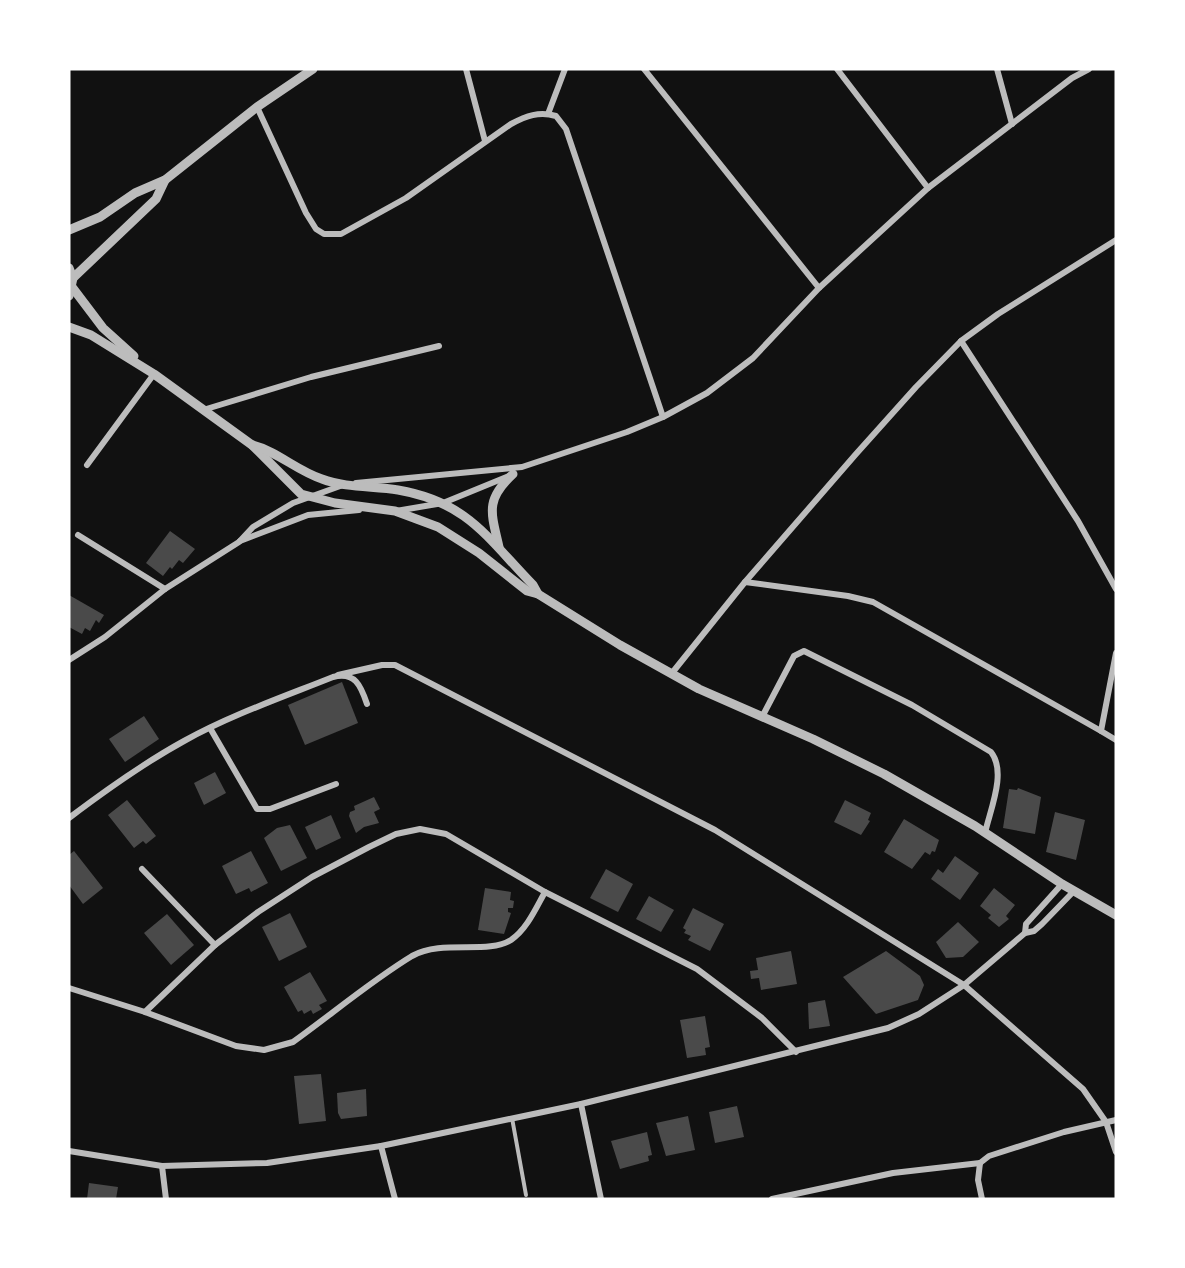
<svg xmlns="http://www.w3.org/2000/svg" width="1185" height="1268" viewBox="0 0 1185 1268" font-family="'Roboto Serif',serif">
  <rect width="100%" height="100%" fill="#111"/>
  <g fill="#4a4a4a">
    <polygon points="170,531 195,549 183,563 179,560 172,569 170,567 163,576 146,563"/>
    <polygon points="69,595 104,615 99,623 96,620 90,631 85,628 82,634 69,627"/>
    <polygon points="342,682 358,723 305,745 288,705"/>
    <polygon points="144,716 159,739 125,762 109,739"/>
    <polygon points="215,772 226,793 204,805 194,783"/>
    <polygon points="1018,788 1041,797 1035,834 1003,828 1009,789 1017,790"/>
    <polygon points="374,797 380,809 374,812 379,823 364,827 356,833 349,816 350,812 355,810 354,806"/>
    <polygon points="127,800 156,836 146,844 143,841 134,848 108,815"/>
    <polygon points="845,800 871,813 868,820 870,821 861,835 834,822"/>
    <polygon points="1055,812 1085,820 1076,860 1046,852"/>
    <polygon points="331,815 341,838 316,850 305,827"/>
    <polygon points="904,819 939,840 935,852 932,851 930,855 925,852 912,869 884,852"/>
    <polygon points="290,825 307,858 281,871 264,838 277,828"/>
    <polygon points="74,851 103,888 83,904 69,885 69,855"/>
    <polygon points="251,851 268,883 251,892 249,888 236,894 222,866"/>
    <polygon points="955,856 979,873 960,900 931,879 938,869 943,873"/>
    <polygon points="606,869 633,884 618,912 590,898"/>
    <polygon points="485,888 511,892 510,900 514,901 513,908 508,908 508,912 511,913 504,934 478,930"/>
    <polygon points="994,888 1015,905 1006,916 1009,919 999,927 988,918 991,915 980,906"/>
    <polygon points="649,896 674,910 661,932 636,919"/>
    <polygon points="693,908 724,924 710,951 688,940 691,936 684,933 686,930 683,928"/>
    <polygon points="290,913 307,947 279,961 262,927"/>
    <polygon points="167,914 194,945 171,965 144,933"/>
    <polygon points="958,922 979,942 963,957 946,958 936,942"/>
    <polygon points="791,951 797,984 761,990 759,978 751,979 750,971 758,970 756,958"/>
    <polygon points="886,951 920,976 924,985 918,1000 876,1014 843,977"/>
    <polygon points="310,972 327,1001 319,1005 322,1009 313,1014 311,1010 304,1014 302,1010 298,1012 284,987"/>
    <polygon points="825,1000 830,1026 809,1029 808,1003"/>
    <polygon points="705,1016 710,1047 705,1048 706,1055 687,1058 680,1020"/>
    <polygon points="321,1074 326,1121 299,1124 294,1076"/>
    <polygon points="366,1089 367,1116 341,1119 338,1113 337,1093"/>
    <polygon points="737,1106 744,1137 715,1143 709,1112"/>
    <polygon points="688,1116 695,1150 666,1156 656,1123"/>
    <polygon points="647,1132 652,1155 648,1156 649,1161 620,1169 611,1141"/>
    <polygon points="89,1183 118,1187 116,1199 87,1199"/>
  </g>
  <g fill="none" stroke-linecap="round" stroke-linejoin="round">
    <polyline stroke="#bcbcbc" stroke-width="4" points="512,1118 526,1195"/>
    <g stroke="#bcbcbc" stroke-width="6">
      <polyline points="466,69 485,141"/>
      <polyline points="644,69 819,288"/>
      <polyline points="837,69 928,188"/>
      <polyline points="997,69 1012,124"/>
      <path d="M257,107L306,213L316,229L324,234H341L406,198L511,124C526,116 539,111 556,116L566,129L663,417"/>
      <polyline points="548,114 565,69"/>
      <polyline points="961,341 1078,521 1116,589"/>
      <polyline points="203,410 311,377 439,346"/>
      <polyline points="87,465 154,374"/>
      <polyline points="356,483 522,467 627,432 663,417 707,393 753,358 819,288 928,188 1072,78 1089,69"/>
      <polyline points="396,511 443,503 509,476"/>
      <polyline points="78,535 165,589"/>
      <polyline points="240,541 308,515 359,510"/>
      <polyline points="745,582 848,596 873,602 1101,731"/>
      <polyline points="1116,653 1101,731 1116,740"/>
      <polyline points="69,660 105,637 165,589 239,542 253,527 293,503 343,485"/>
      <polyline points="672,673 745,582 856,454 916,387 961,341 998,314 1116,240"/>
      <polyline points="338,675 382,665 395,665 715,830 964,985 1083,1089 1106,1122 1116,1152"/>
      <path d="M762,717L794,656L804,651L912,705L991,752C1007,772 990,810 985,833"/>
      <polyline points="210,728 257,809 270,809 336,784"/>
      <path d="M69,818C106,790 144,763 184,741C231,715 283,697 333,677C355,671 361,686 367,704"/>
      <polyline points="142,869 215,945"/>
      <polyline points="1025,933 1026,924 1062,884"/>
      <path d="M69,988L145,1012L236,1046L264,1050L293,1042C332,1014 371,981 412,956C443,939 487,955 511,940C527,929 536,908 545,892"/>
      <polyline points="145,1012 215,945 258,912 312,877 369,847 396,834 420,829 446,834 545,892 697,969 762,1018 796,1052"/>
      <polyline points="581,1104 601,1199"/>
      <polyline points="381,1146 395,1199"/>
      <polyline points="69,1151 162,1166 267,1163 381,1146 581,1104 888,1028 919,1014 964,985 1025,933 1034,931 1042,924 1074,891"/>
      <polyline points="162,1166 166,1199"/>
      <polyline points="772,1199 893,1173 980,1163"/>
      <polyline points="982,1199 978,1180 980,1163 989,1156 1064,1132 1116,1120"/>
    </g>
    <g stroke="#bcbcbc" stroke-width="9">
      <polyline points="69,230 100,217 135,193 165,180 257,107 313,69"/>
      <polyline points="69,268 73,278 69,296"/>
      <polyline points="73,278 156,199 165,180"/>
      <polyline points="72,287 103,328 134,356"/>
      <polyline points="69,327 91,335 154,374 252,445 301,494 335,503 395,511 438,527 479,553 527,591 538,594 620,645 699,689 813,739 884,774 975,826 1062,884 1116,915"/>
      <path d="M252,445C277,451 297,471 322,479C346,488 373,486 398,490C468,502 488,539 533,585L538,594"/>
      <path d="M499,547C491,512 485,500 513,474"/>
    </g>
  </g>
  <rect width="1185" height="1268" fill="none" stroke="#ffffff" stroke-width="141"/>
</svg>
